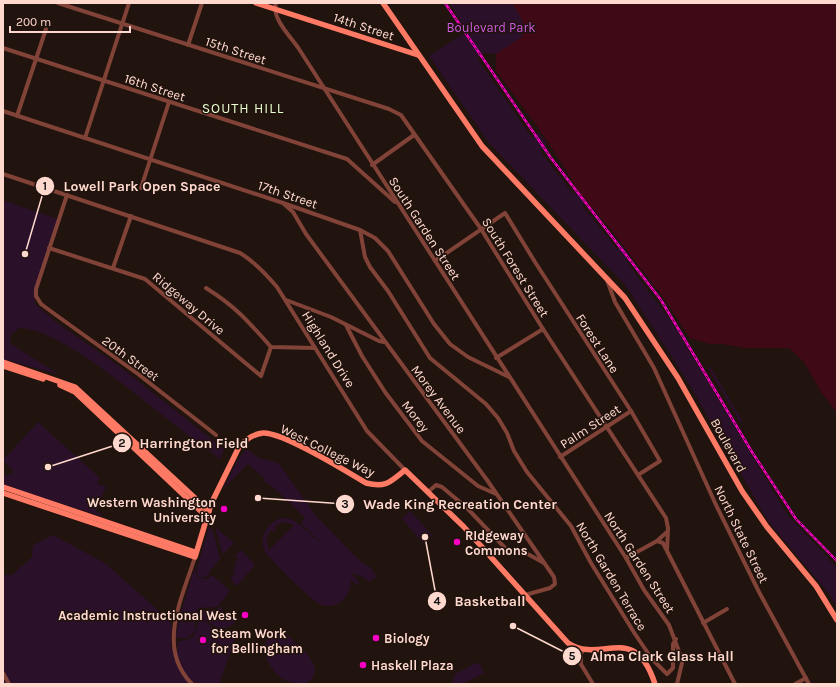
<svg xmlns="http://www.w3.org/2000/svg" width="840" height="687" viewBox="0 0 840 687" font-family="Karla,sans-serif">
  <rect width="100%" height="100%" fill="#21130d"/>
  <g fill="#2b1029" fill-rule="evenodd">
    <polygon points="449,3 512,3 524,22 522,37 496,54 484,53 477,58 532,138 539,132 547,144 540,151 573,194 577,191 586,202 582,206 584,208 617,249 622,245 630,257 626,261 673,324 787,514 837,568 837,609 830,595 768,521 686,379 626,286 489,143 429,56 467,31"/>
    <path d="M3,200L57,219L35,289V304L53,320L119,366L224,449L220,459C199,443 177,427 157,411C127,387 56,328 19,328L10,336L11,344L60,375L3,359Z"/>
    <polygon points="710,366 742,420 741,424 708,368"/>
    <polygon points="38,422 100,478 97,483 106,487 96,511 102,514 101,516 3,486 3,473 7,476 14,472 3,460"/>
    <path d="M247,449L259,458L276,462L280,465L316,516L360,561L370,567L377,577L369,582L363,577L351,573L360,583L357,585L351,579C352,596 337,612 319,604C310,599 268,558 264,550C261,542 263,533 268,527C290,503 306,534 321,543L301,523L305,518L275,489L264,481L265,479L248,464L223,489L238,459ZM283,522L294,525L269,550C266,543 266,536 271,530L273,532L276,529L274,527Z"/>
    <polygon points="410,511 432,535 423,543 402,519"/>
    <polygon points="209,527 213,531 220,559 209,572 210,574 203,578 198,576 196,571"/>
    <polygon points="215,527 234,543 223,555"/>
    <path d="M53,535L105,563L169,620C175,629 168,640 172,650L178,651L177,642C196,637 194,640 198,621L206,622L223,636H236L219,684H3V575H12L32,557L33,545Z"/>
    <polygon points="241,550 255,565 237,586 230,579 235,573 232,571 236,566 234,564 238,559 235,556"/>
    <polygon points="195,566 195,573 199,578 207,579 212,575 230,591 217,607 199,608 195,613 195,620 180,620 179,619"/>
    <path d="M221,606L224,614L235,622C218,638 215,620 197,619V613L199,610H216Z"/>
    <polygon points="178,622 195,622 195,632 187,638 176,638"/>
    <path d="M285,633C296,644 332,669 305,684C266,687 248,629 285,633Z"/>
    <polygon points="476,663 480,664 484,673 462,684 452,684 455,674"/>
  </g>
  <path fill="#3f0916" d="M512,3H837V413L821,392L804,362L789,348H744L723,344H710L690,338L663,297L611,230L578,191L561,162L537,126L496,71V54L522,37C526,21 520,16 512,3Z"/>
  <g fill="none" stroke-linecap="round" stroke-linejoin="round">
    <g stroke="#814338" stroke-width="4">
      <polyline points="58,3 389,109 401,115 481,229 543,329 666,518 668,528 667,551 735,684"/>
      <path d="M276,3C271,18 291,37 299,49L626,558L644,590L669,625L680,654L682,663L677,684"/>
      <polyline points="188,45 202,3"/>
      <polyline points="3,48 347,159 395,202"/>
      <polyline points="3,111 283,203 360,230 375,238 388,251 434,324 450,344 468,357 509,377"/>
      <polyline points="17,116 46,29"/>
      <polyline points="85,138 129,3"/>
      <polyline points="372,165 414,135"/>
      <path d="M3,174L240,253C255,262 266,274 277,287L367,431L405,470"/>
      <polyline points="141,188 169,102"/>
      <polyline points="67,195 36,289 36,296 41,304 56,315 138,374 216,435"/>
      <polyline points="284,204 293,212 306,234 487,480 554,577 555,584 550,588 525,595"/>
      <polyline points="360,230 365,257 370,267 388,291 430,358 486,404 498,418 507,433 514,451 527,472 571,526 591,563 635,634 652,659 667,674 673,668 673,644 676,639"/>
      <polyline points="49,248 145,279 261,376 271,347"/>
      <polyline points="435,261 505,213 535,262 631,411 660,461 638,475"/>
      <polyline points="113,268 131,216"/>
      <polyline points="607,280 615,302 654,368 716,505 759,592 809,684"/>
      <path d="M206,288C235,306 248,321 271,347L315,348"/>
      <polyline points="286,300 331,317 379,341 384,342"/>
      <polyline points="346,325 362,356 385,392 422,441 478,486 496,494"/>
      <polyline points="496,358 543,329"/>
      <polyline points="560,457 631,411"/>
      <polyline points="428,492 436,485 442,487 467,508 506,549 526,553 544,563"/>
      <polyline points="657,541 668,531"/>
      <polyline points="626,558 657,541 663,543 666,549"/>
      <polyline points="703,623 727,609"/>
      <polyline points="568,643 593,684"/>
      <polyline points="581,662 581,653 585,649"/>
      <polyline points="3,673 9,684"/>
      <path d="M192,684C156,648 182,598 195,557"/>
      <polyline points="795,684 806,678"/>
    </g>
    <g stroke="#ff7a65" stroke-width="5.5">
      <polyline points="256,3 418,55"/>
      <polyline points="383,3 482,146 625,298 678,378 742,491 767,527 816,586 837,620"/>
      <polyline points="3,362 75,387 209,511"/>
      <polyline points="3,366 43,379"/>
      <polyline points="60,385 75,392 207,517"/>
      <polyline points="3,487 195,552"/>
      <path d="M3,493L195,557L211,504L239,447C245,440 253,434 263,433C283,432 346,471 366,483C386,488 390,482 405,470L464,527L568,643C602,665 634,620 655,684"/>
    </g>
    <defs>
      <polyline id="rail" points="445,3 551,158 661,300 752,452 796,519 837,561"/>
    </defs>
    <use href="#rail" stroke="#f900c4" stroke-width="2.5"/>
    <use href="#rail" stroke="#21130d" stroke-width="1" stroke-dasharray="3" stroke-linecap="butt"/>
  </g>
  <g fill="#f900c4" stroke="#21130d" stroke-width="1.5">
    <circle cx="224" cy="509" r="4"/>
    <circle cx="457" cy="542" r="4"/>
    <circle cx="245" cy="615" r="4"/>
    <circle cx="376" cy="638" r="4"/>
    <circle cx="203" cy="640" r="4"/>
    <circle cx="363" cy="665" r="4"/>
  </g>
  <g text-anchor="middle" stroke-width="3" stroke-linejoin="round" paint-order="stroke">
    <g font-size="13" fill="#ffd9ce" stroke="#21130d">
      <text transform="translate(364 26) rotate(18)" y="5">14th Street</text>
      <text transform="translate(236 50) rotate(18)" y="5">15th Street</text>
      <text transform="translate(155 87) rotate(18)" y="5">16th Street</text>
      <text transform="translate(288 194) rotate(19)" y="5">17th Street</text>
      <text transform="translate(425 228) rotate(57)" y="5">South Garden Street</text>
      <text transform="translate(516 267) rotate(58)" y="5">South Forest Street</text>
      <text transform="translate(189 303) rotate(40)" y="5">Ridgeway Drive</text>
      <text transform="translate(598 343) rotate(57)" y="5">Forest Lane</text>
      <text transform="translate(329 349) rotate(58)" y="5">Highland Drive</text>
      <text transform="translate(131 358) rotate(36)" y="5">20th Street</text>
      <text transform="translate(439 399) rotate(53)" y="5">Morey Avenue</text>
      <text transform="translate(416 416) rotate(52)" y="5">Morey</text>
      <text transform="translate(590 426) rotate(-33)" y="5">Palm Street</text>
      <text transform="translate(729 445) rotate(61)" y="5">Boulevard</text>
      <text transform="translate(328 450) rotate(26)" y="5">West College Way</text>
      <text transform="translate(742 534) rotate(64)" y="5">North State Street</text>
      <text transform="translate(640 562) rotate(57)" y="5">North Garden Street</text>
      <text transform="translate(612 576) rotate(59)" y="5">North Garden Terrace</text>
    </g>
    <g font-size="13" fill="#cd59e0" stroke="#21130d">
      <text x="491" y="32">Boulevard Park</text>
    </g>
    <g font-size="13" font-weight="bold" fill="#ffd9ce" stroke="#21130d" text-anchor="start">
      <text x="216" y="507" text-anchor="end">Western Washington<tspan x="216" dy="15">University</tspan></text>
      <text x="465" y="540">RIdgeway<tspan x="465" dy="15">Commons</tspan></text>
      <text x="237" y="620" text-anchor="end">Academic Instructional West</text>
      <text x="211" y="638">Steam Work<tspan x="211" dy="15">for Bellingham</tspan></text>
      <text x="384" y="643">Biology</text>
      <text x="371" y="670">Haskell Plaza</text>
    </g>
    <g font-size="14" letter-spacing="1" fill="#e8ffd0" stroke="#21130d">
      <text x="243" y="113">SOUTH HILL</text>
    </g>
  </g>
  <path fill="none" stroke="#ffd9ce" stroke-width="1.5" d="M25 254L45 186M48 467L122 443M258 498L345 504M425 537L437 601M513 626L572 656"/>
  <g fill="#ffd9ce" stroke="#21130d" stroke-width="1.5">
    <circle cx="25" cy="254" r="4"/>
    <circle cx="48" cy="467" r="4"/>
    <circle cx="258" cy="498" r="4"/>
    <circle cx="425" cy="537" r="4"/>
    <circle cx="513" cy="626" r="4"/>
    <circle cx="45" cy="186" r="10"/>
    <circle cx="122" cy="443" r="10"/>
    <circle cx="345" cy="504" r="10"/>
    <circle cx="437" cy="601" r="10"/>
    <circle cx="572" cy="656" r="10"/>
  </g>
  <g font-size="12" text-anchor="middle" font-weight="bold" fill="#111">
    <text x="45" y="190">1</text>
    <text x="122" y="447">2</text>
    <text x="345" y="508">3</text>
    <text x="437" y="605">4</text>
    <text x="572" y="660">5</text>
  </g>
  <g font-size="14" text-anchor="middle" font-weight="bold" fill="#ffd9ce" stroke="#21130d" stroke-width="3" stroke-linejoin="round" paint-order="stroke">
    <text x="142" y="191">Lowell Park Open Space</text>
    <text x="194" y="448">Harrington Field</text>
    <text x="460" y="509">Wade King Recreation Center</text>
    <text x="490" y="606">Basketball</text>
    <text x="662" y="661">Alma Clark Glass Hall</text>
  </g>
  <rect width="840" height="687" fill="none" stroke="#ffd9ce" stroke-width="8"/>
  <path d="M10 26v6h120v-6" fill="none" stroke="#ffd9ce" stroke-width="2"/>
  <text x="16" y="26" font-size="12" fill="#ffd9ce" stroke="#21130d" stroke-width="3" paint-order="stroke">200 m</text>
</svg>
